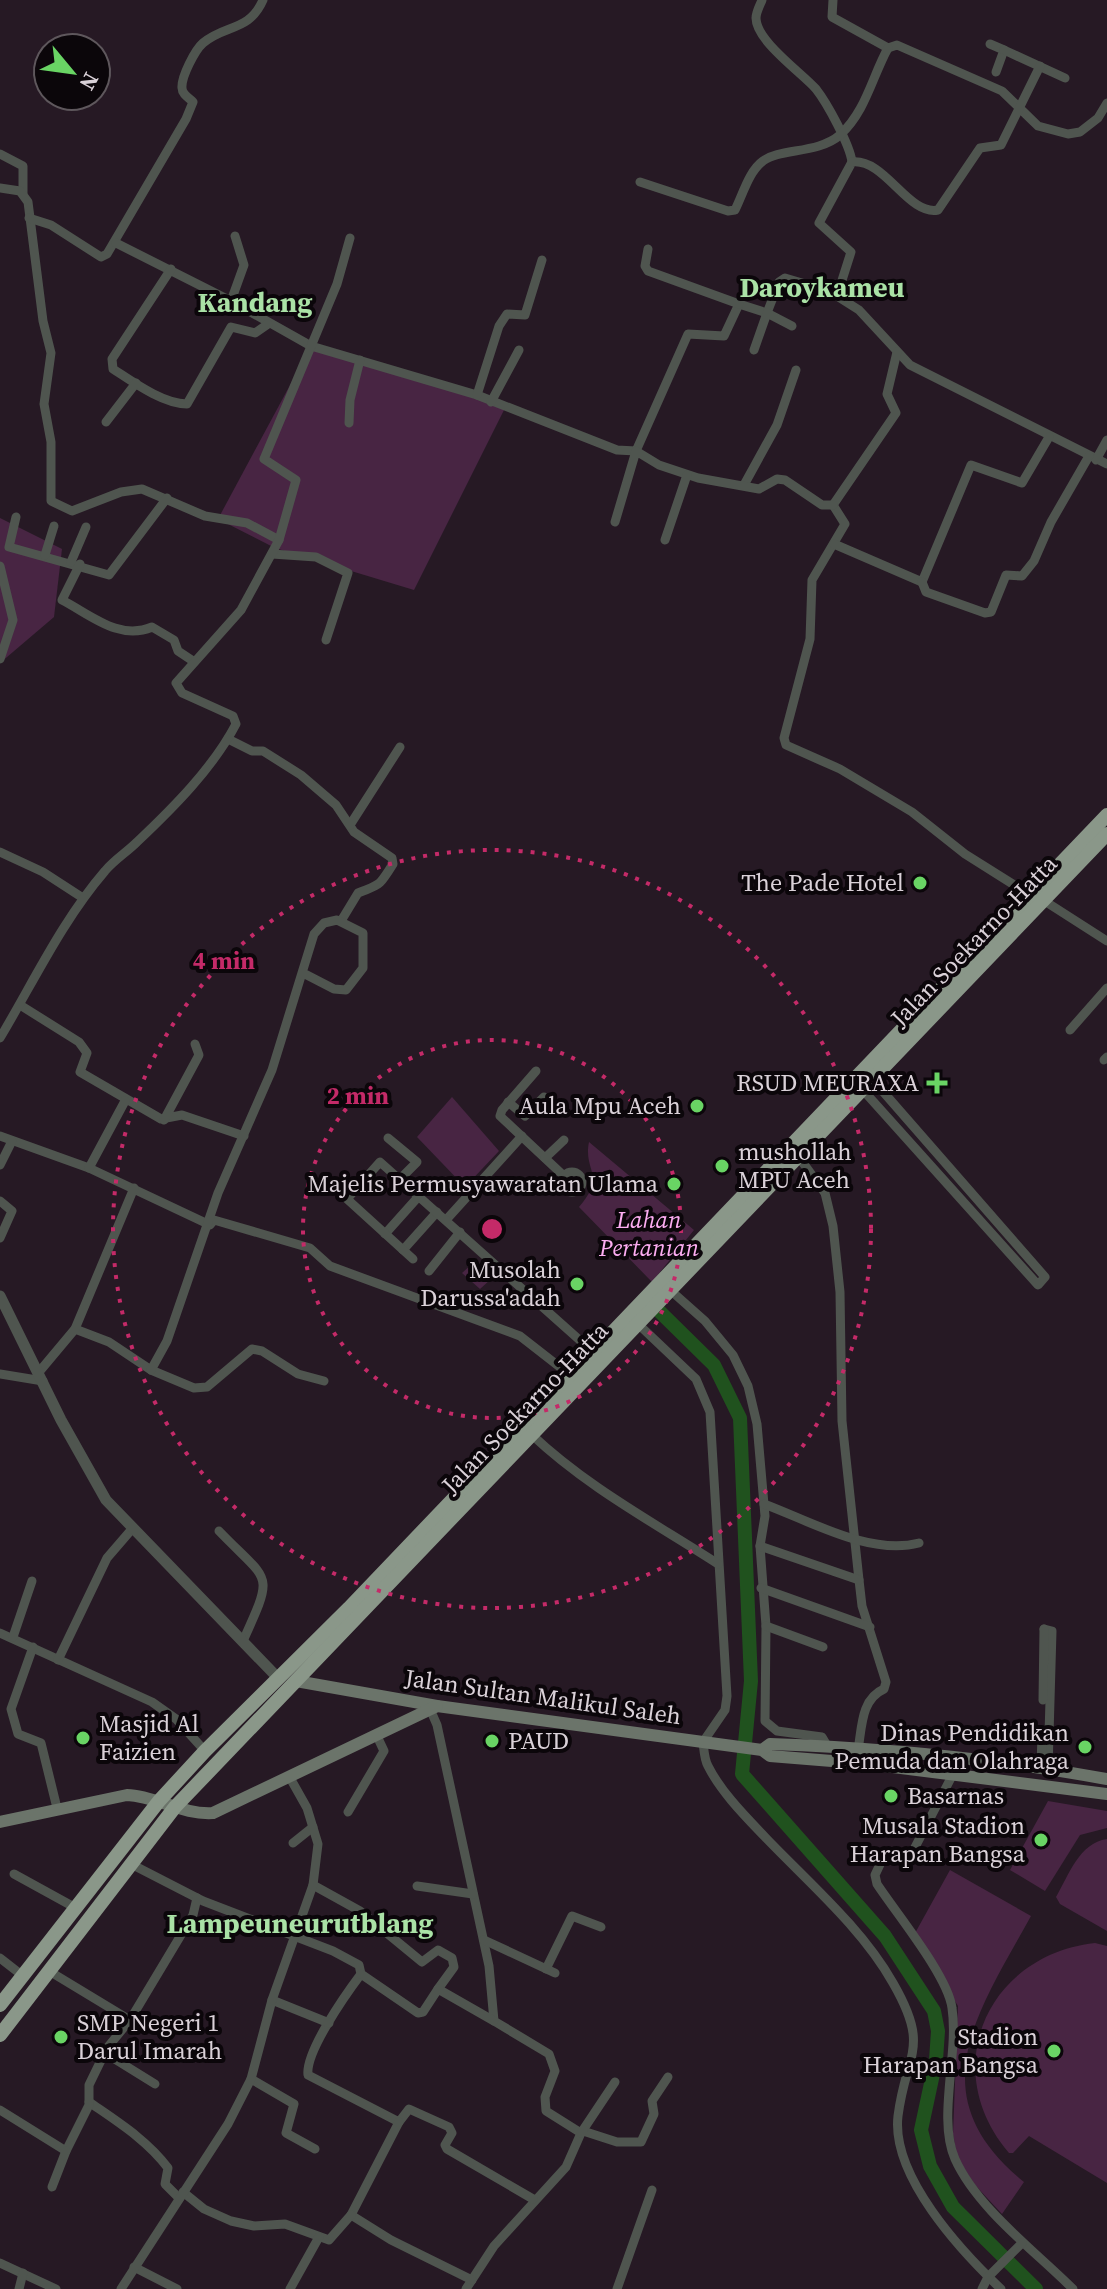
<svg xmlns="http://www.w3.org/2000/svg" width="1107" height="2289" viewBox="0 0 1107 2289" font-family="'Source Serif 4',serif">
  <rect width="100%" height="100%" fill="#261924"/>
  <g fill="#482543">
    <polygon points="311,346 505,408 414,590 275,548 218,519"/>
    <polygon points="0,518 62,549 54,617 0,663"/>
    <polygon points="452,1097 499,1151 465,1187 417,1137"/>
    <path d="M589,1142L694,1230L652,1282L579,1207C607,1174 583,1172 589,1142Z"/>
    <polygon points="473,1263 490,1280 480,1289 462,1273"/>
    <polygon points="1048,1801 1107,1811 1107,1828 1080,1835 1045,1891 1010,1870"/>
    <path d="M1107,1839V1931L1060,1904L1056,1897C1069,1875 1079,1843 1107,1839Z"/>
    <path d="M950,1870L1031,1916C978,2012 917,2095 1024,2182L1002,2214L975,2185L957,2157L953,2134L958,2006L914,1935Z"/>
    <path d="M1095,1943L1107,1946V2183L1029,2136L1013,2153H1009C937,2069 987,1955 1095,1943Z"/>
  </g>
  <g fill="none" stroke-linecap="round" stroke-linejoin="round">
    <polyline stroke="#20521e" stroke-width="14" points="655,1307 714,1365 740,1418 751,1681 742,1774 885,1936 934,2011 938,2031 936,2060 921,2130 930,2166 953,2207 1036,2289"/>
    <g stroke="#4f554f" stroke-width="9">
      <path d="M762,0C760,5 756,12 756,18C756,41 802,73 816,89C827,103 850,145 852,162"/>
      <polyline points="833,0 832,17 888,48 897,45 1002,91 1038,126 1068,134 1080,132 1098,118 1107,103"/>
      <polyline points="990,44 1004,50 996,72"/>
      <polyline points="1004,50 1065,78"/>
      <polyline points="0,154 23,166 23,193"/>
      <path d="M640,182L728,211L735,210C743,194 749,171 763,161C780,148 818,154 840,135C866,111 872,77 888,48"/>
      <polyline points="0,188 20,191 28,202 43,321 51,353 44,404 51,442 51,501 72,511 121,492 142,489 205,516 247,523 279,540"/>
      <path d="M29,218L51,225L101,257L107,254L186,119L193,102C189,98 182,94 182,88C181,77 195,50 203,43C225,24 249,32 263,0"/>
      <polyline points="116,243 231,301 311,346 477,395 617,450 636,451 688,334 724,336 739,304 767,313 779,282 785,278 829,291 859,310 910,365 1107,464"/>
      <polyline points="648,249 645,266 648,271 739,304"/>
      <path d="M171,269L112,359L113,369C133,382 163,404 187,404L231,327L255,333L268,324"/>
      <path d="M837,296L851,252L819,223L852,162C885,158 908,216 938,210L980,148L1001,145L1040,66"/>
      <polyline points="231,301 244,265 235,236"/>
      <polyline points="754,350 767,313 792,326"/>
      <polyline points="477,395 499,326 507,314 525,315 542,260"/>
      <polyline points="491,402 519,350"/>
      <polyline points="106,422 136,383"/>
      <polyline points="349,423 350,400 360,360"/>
      <polyline points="1096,460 1107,440"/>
      <polyline points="744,485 777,425 796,370"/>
      <polyline points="833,505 845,524 812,580 810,639 784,738 786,745 840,769 912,812 965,854 1030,895"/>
      <polyline points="833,505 896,413 887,394 897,352"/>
      <polyline points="16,517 9,547 109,575 167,498"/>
      <polyline points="615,522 636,451 659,465 698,478 759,489 777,479 785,480 822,505 833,505"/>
      <polyline points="665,540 687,475"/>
      <polyline points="834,544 922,582 971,465 1022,483 1049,437"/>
      <polyline points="272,554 316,557 348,573 326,640"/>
      <polyline points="45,555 54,526"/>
      <polyline points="71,562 86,527"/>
      <path d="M80,564L62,600C91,615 119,641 152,627L174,640L178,651L193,661"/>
      <polyline points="0,566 13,620 0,659"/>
      <polyline points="922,582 926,592 985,613 991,612 1006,575 1022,576 1034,561 1051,522 1089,456"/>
      <path d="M228,739L252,751H263L301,775L336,805L354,832L392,858L393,864C378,888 380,884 358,893L341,921"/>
      <polyline points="350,825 400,747"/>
      <polyline points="0,852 43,872 83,898"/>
      <polyline points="1043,900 1107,941"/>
      <polyline points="20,1005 79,1042 87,1053 80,1072 161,1119 182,1115 244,1136"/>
      <polyline points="1070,1030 1107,988"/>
      <path d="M0,1038C34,981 62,921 105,871C114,860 127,852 137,842C173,808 213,768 236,724L233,716L182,693L176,683L241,610L279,540L296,480L264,459L337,284L350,238"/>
      <polyline points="1104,1060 1107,1057"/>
      <polyline points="536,1071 502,1110 500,1116 564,1176"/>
      <polyline points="862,1089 1038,1285 1045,1277 872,1079"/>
      <polyline points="508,1102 525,1116 544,1097"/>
      <polyline points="164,1120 199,1055 195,1044"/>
      <polyline points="0,1136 89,1168 210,1225 214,1220 310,1248 330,1266 520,1336 570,1375"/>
      <polyline points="388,1138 417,1162 400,1179"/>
      <path d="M798,1156L825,1193L833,1226L840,1292L842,1421L859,1580L862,1606L886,1682L884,1689C861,1699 862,1727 858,1750"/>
      <polyline points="545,1158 564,1140"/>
      <polyline points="0,1165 12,1141"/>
      <polyline points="89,1168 125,1101"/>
      <circle cx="572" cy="1182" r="10"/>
      <polyline points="0,1201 12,1211 0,1238"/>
      <polyline points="446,1220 522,1136"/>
      <polyline points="385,1234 419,1196"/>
      <polyline points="403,1250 437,1212"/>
      <polyline points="413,1259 347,1199 380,1162 593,1352"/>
      <polyline points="429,1271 460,1232"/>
      <polyline points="669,1289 705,1321 733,1355 748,1386 757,1424 765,1516 760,1546 766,1626 765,1721 777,1731 822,1737 828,1747"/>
      <path d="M637,1323L696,1379L710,1412L727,1696L725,1710L703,1742C704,1749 704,1759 708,1766C721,1792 745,1816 765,1837C808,1882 862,1928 893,1983C931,2049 906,2052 898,2116C891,2176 961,2251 1001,2289"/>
      <polyline points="75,1329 109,1342 151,1370 194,1388 207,1387 252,1349 262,1351 298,1374 324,1381"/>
      <polyline points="151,1370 167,1341 218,1193 272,1070 314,934 324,923 337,920 363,933 363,968 346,990 334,989 303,973"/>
      <polyline points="39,1372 75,1329 134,1188"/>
      <polyline points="0,1374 43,1381"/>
      <path d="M531,1434C587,1487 653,1522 718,1564"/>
      <path d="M764,1504C810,1521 870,1556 919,1543"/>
      <path d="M219,1531C270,1584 275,1570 243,1641"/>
      <polyline points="760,1546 859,1580"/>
      <polyline points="761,1588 870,1627"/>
      <polyline points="766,1626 823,1647"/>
      <polyline points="1044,1629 1052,1631 1048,1769"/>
      <polyline points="0,1633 152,1702 176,1719 205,1751"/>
      <polyline points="13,1637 32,1581"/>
      <polyline points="33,1647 11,1709 18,1734 41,1743 57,1808"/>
      <polyline points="58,1660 107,1558 132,1529"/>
      <polyline points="1043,1700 1044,1629"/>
      <polyline points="430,1709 437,1725 489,1966 494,2021 549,2054 555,2071 545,2097 546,2111 581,2133 566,2167 494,2246 466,2289"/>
      <polyline points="1041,1767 1042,1735"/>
      <path d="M952,1776L911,1855L883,1858L875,1875L877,1884C896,1913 948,1976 952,2008C959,2054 937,2118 955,2159C977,2208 1035,2251 1073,2289"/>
      <polyline points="348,1812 384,1751 376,1734"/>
      <polyline points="293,1843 313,1827"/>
      <path d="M131,1864L203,1901L333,1951L359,1965L361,1974C346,1994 305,2052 308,2075L399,2122L409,2109L449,2127L452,2133L445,2145L447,2149L533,2199"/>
      <polyline points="14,1874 74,1907"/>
      <polyline points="313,1885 360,1911 422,1962 438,1950 452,1958 454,1967 438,1989"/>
      <polyline points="417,1886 473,1894"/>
      <polyline points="484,1940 555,1973"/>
      <polyline points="0,1958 23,1976"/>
      <polyline points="546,1969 572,1916 601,1927"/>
      <polyline points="361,1974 418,2013 423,2012 438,1989 494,2021"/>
      <polyline points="272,2000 329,2023"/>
      <polyline points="130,2020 193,1915 197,1898"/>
      <polyline points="105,2053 155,2084"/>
      <polyline points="251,2079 294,2104 286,2133 315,2149"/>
      <path d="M89,2102C118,2122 147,2140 168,2168L165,2184L179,2198"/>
      <polyline points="0,2110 66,2151 89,2105 89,2085 107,2048 130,2020 49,1971"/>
      <polyline points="399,2122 351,2215 391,2240 472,2280"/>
      <polyline points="583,2131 617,2142 641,2142 654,2114 652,2101 668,2077"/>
      <polyline points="581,2133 615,2082"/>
      <polyline points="52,2187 66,2151"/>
      <polyline points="183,2192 204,2209 231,2221 254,2226 285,2224 329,2240 351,2215"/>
      <polyline points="0,2263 56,2289"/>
      <polyline points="134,2267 177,2289"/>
      <polyline points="19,2289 23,2273"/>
      <polyline points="121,2289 228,2124 251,2079 272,2000 313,1885 318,1844 307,1808 289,1776"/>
      <polyline points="290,2289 319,2237"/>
      <polyline points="617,2289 652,2190"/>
      <polyline points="982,2289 988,2277 1022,2243"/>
    </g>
    <polyline stroke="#4f554f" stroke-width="11" points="0,1296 61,1420 106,1500 277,1677"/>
    <g stroke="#6b746a" stroke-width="12">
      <polyline points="296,1681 437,1706 762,1750 770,1756 869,1764 1107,1794"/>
      <path d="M762,1750L770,1744C882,1748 997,1759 1107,1779"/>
      <path d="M0,1822L127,1795C157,1796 182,1815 213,1813L437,1706"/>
    </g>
    <g stroke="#8a9789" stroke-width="14">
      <polyline points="0,2005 159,1801 205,1751 349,1608 1107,815"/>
      <polyline points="0,2035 175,1807 1107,834"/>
    </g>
  </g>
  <g fill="none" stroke="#c42a68" stroke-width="4" stroke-dasharray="4 8">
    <circle cx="492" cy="1229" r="189"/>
    <circle cx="492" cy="1229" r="379"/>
  </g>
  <g fill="#69d464" stroke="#0b060a" stroke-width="3">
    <circle cx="920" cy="883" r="8"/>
    <path d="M933 1071h8v8h8v8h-8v8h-8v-8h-8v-8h8z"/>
    <circle cx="697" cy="1106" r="8"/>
    <circle cx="722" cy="1166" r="8"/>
    <circle cx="674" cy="1184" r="8"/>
    <circle cx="577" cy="1284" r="8"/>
    <circle cx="83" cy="1738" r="8"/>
    <circle cx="492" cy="1741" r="8"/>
    <circle cx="1085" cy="1747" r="8"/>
    <circle cx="891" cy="1796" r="8"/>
    <circle cx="1041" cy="1840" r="8"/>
    <circle cx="61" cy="2037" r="8"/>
    <circle cx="1054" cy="2051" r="8"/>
  </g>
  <g text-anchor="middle" stroke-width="8" stroke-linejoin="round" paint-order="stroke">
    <g font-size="24" fill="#dad1d8" stroke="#0b060a" text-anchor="end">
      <text x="904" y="891">The Pade Hotel</text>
      <text x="919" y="1091">RSUD MEURAXA</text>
      <text x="681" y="1114">Aula Mpu Aceh</text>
      <text x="738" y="1160" text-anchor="start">mushollah<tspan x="738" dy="28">MPU Aceh</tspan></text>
      <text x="658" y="1192">Majelis Permusyawaratan Ulama</text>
      <text x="561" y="1278">Musolah<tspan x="561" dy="28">Darussa'adah</tspan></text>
      <text x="99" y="1732" text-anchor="start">Masjid Al<tspan x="99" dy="28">Faizien</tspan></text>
      <text x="1069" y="1741">Dinas Pendidikan<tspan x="1069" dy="28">Pemuda dan Olahraga</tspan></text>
      <text x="508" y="1749" text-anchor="start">PAUD</text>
      <text x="907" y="1804" text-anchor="start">Basarnas</text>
      <text x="1025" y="1834">Musala Stadion<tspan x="1025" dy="28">Harapan Bangsa</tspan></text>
      <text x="77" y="2031" text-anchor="start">SMP Negeri 1<tspan x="77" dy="28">Darul Imarah</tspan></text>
      <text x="1038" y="2045">Stadion<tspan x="1038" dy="28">Harapan Bangsa</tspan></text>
    </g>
    <g font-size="24" fill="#dad1d8" stroke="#0b060a">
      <text transform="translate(974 941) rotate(-46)" y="8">Jalan Soekarno-Hatta</text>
      <text transform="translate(525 1408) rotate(-46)" y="8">Jalan Soekarno-Hatta</text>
      <text transform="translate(543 1697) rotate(8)" y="8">Jalan Sultan Malikul Saleh</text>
    </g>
    <g font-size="24" font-style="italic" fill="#fdadf2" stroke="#0b060a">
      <text x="649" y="1228">Lahan<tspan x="649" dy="28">Pertanian</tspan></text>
    </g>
    <g font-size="28" font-weight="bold" fill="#aae2a6" stroke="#0b060a">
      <text x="822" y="297">Daroykameu</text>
      <text x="255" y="312">Kandang</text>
      <text x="300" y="1933">Lampeuneurutblang</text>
    </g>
  </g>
  <circle cx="492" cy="1229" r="12" fill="#c42a68" stroke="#0b060a" stroke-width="4"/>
  <g font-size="24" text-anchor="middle" font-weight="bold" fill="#c42a68" stroke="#0b060a" stroke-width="8" stroke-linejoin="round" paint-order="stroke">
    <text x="224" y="969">4 min</text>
    <text x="358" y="1104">2 min</text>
  </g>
  <g transform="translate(72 72) rotate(119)"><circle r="38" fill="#0b060a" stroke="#5e575c" stroke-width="2"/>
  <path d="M0-6L14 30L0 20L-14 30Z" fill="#69d464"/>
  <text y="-12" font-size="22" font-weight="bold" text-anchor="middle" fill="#dad1d8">N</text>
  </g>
</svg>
